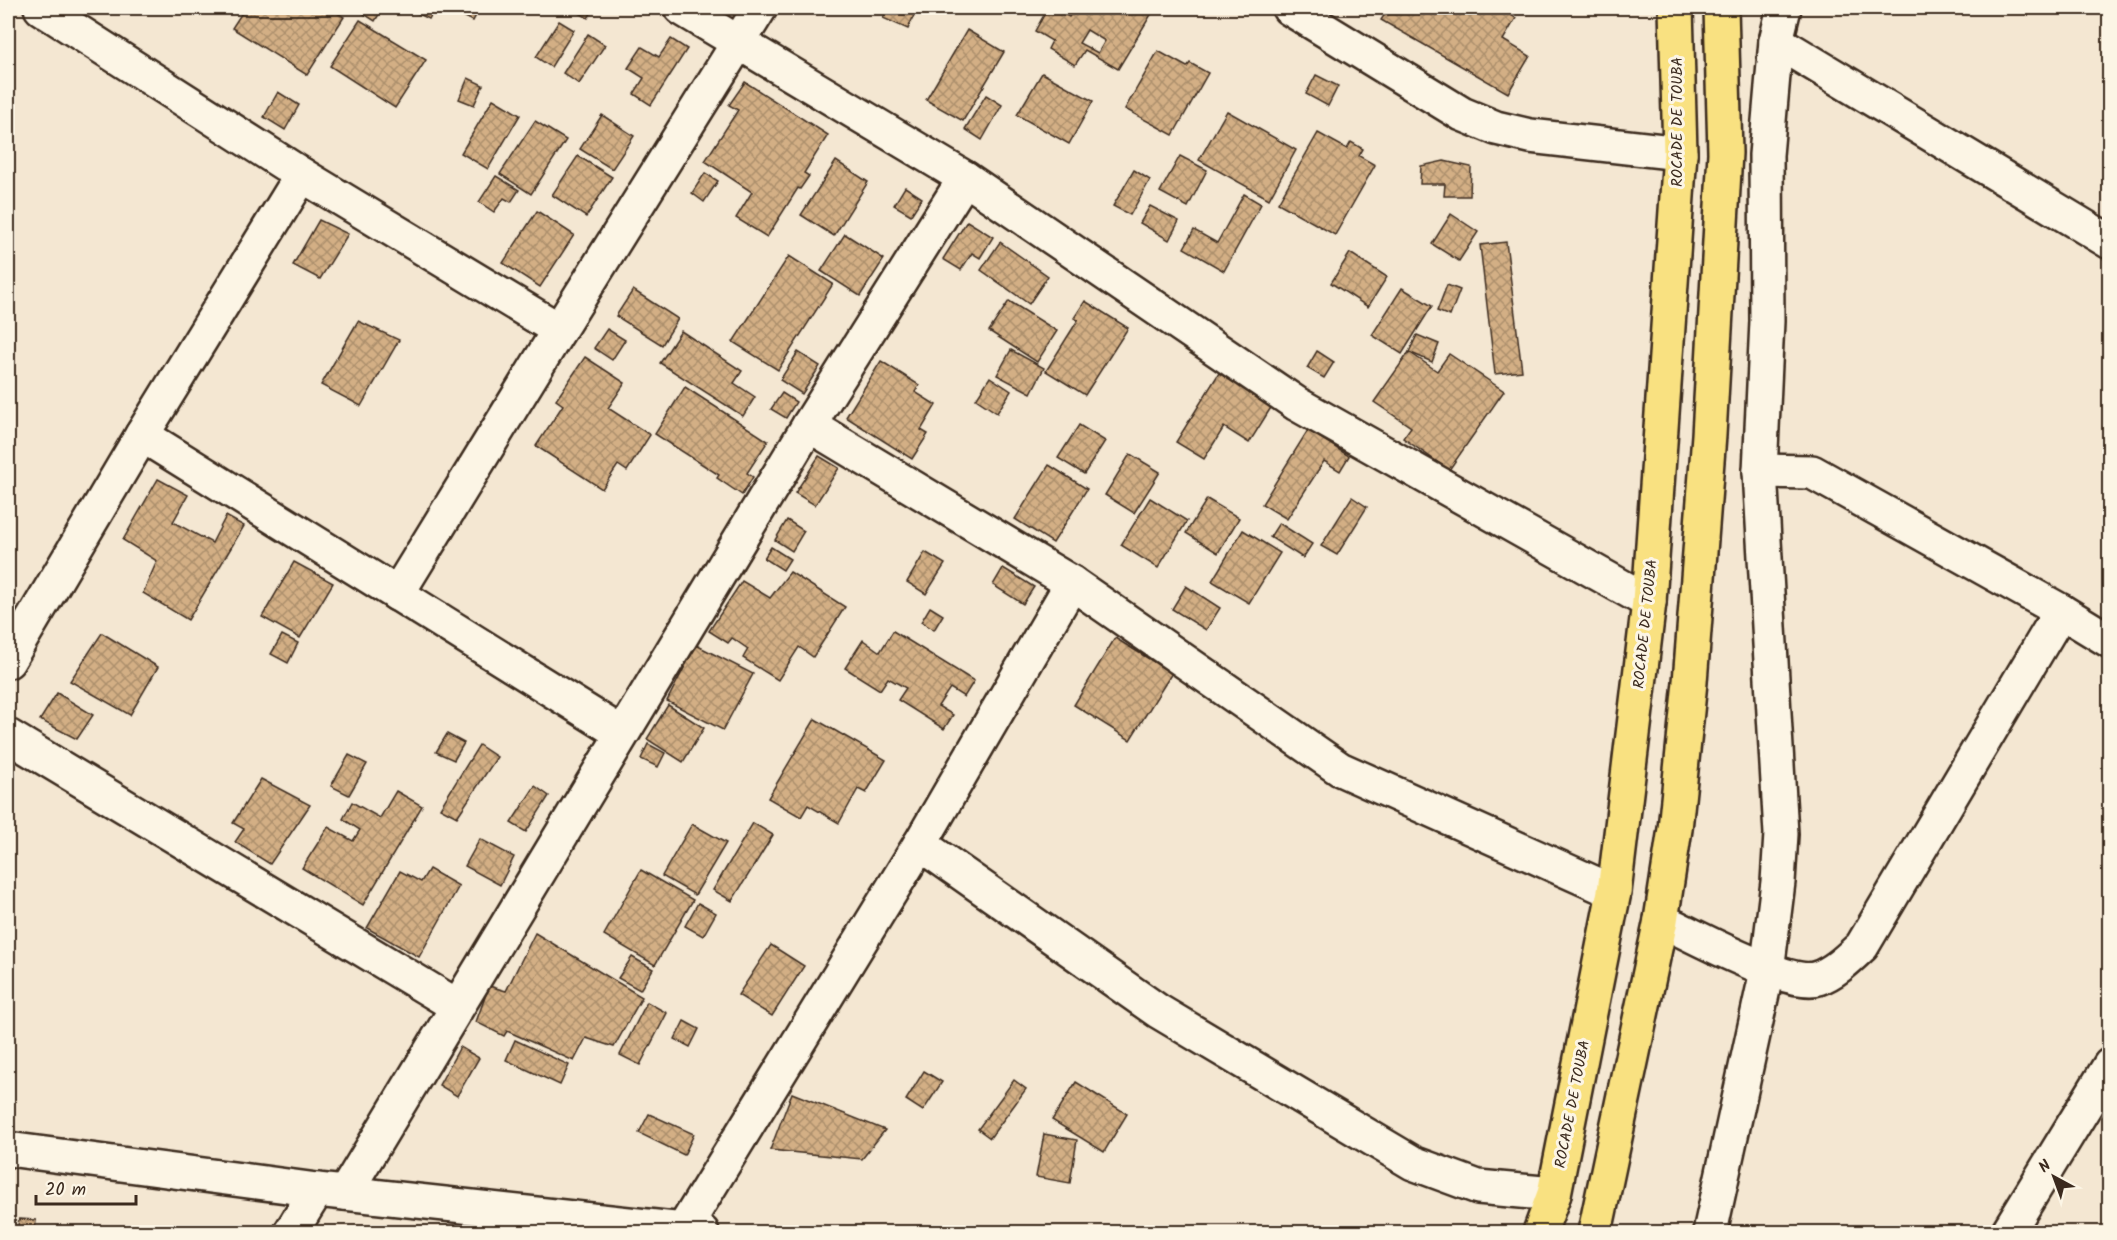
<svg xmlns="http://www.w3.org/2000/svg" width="2117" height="1240" viewBox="0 0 2117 1240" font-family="Kalam,sans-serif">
  <defs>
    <pattern id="building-cross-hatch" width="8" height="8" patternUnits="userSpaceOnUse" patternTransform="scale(1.5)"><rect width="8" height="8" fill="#d3af85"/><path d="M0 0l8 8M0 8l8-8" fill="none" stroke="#ac8f6c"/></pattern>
  </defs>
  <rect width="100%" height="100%" fill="#f4e7d2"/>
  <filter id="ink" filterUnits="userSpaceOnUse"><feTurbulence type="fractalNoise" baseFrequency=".0167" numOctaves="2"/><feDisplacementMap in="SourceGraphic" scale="12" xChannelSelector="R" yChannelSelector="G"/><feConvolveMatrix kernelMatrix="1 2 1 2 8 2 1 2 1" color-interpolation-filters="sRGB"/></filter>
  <g filter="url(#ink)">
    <g fill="url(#building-cross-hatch)" stroke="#3b2a1e" stroke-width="1.5" fill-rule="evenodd">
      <polygon points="245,8 330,8 344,17 307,75 232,28"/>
      <polygon points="360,8 383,8 375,21 358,10"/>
      <polygon points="407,8 435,8 429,19"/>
      <polygon points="447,8 480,8 473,21"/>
      <polygon points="571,8 595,8 588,18"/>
      <polygon points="888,8 917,8 908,29 883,18"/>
      <path d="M1048,8H1053L1069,17L1075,8H1155L1118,69L1085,50L1075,65L1048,49L1052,41L1035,31ZM1087,30L1105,41L1098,53L1079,43Z"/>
      <polygon points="1389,8 1503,8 1502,10 1516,18 1503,40 1530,56 1508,93 1381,20"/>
      <polygon points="360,20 426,60 395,108 330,66"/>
      <polygon points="559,21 574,30 551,67 536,57"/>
      <polygon points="967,30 1004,52 963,121 926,100"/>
      <polygon points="588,34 605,45 579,84 563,73"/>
      <polygon points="671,39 687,49 651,105 634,94 644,78 628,68 642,47 659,57"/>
      <polygon points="1158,51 1187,67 1190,63 1208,73 1173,135 1125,109"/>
      <polygon points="1042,73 1093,101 1069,144 1017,115"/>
      <polygon points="1316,75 1338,86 1328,106 1306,94"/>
      <polygon points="468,78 483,85 474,105 459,99"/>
      <polygon points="745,82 828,135 804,173 809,176 800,189 798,188 767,237 736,218 752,192 705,161 738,110 729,105"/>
      <polygon points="278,92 299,105 285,130 264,117"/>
      <polygon points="986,95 1002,105 982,140 965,129"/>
      <polygon points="493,99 520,115 488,169 461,153"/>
      <polygon points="1227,111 1296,150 1269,199 1199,160"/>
      <polygon points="602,115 634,136 612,169 580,149"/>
      <polygon points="535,121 566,140 531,194 500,174"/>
      <polygon points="1318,133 1347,149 1351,142 1363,149 1359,156 1375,165 1335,235 1278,203"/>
      <polygon points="578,156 612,177 586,217 552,195"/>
      <polygon points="1180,156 1207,170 1188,207 1160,192"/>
      <polygon points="836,161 868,182 834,236 801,215"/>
      <polygon points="1444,161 1471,167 1470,196 1444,196 1445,184 1420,184 1421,166"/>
      <polygon points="1134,170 1150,180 1130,215 1113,206"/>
      <polygon points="705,173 718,181 704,202 692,193"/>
      <polygon points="496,176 519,190 511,202 504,198 494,212 479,202"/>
      <polygon points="905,187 922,198 911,215 894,205"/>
      <polygon points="1244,194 1261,204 1224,271 1184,248 1194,230 1217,243"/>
      <polygon points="1150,206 1179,221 1169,240 1140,223"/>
      <polygon points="537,211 574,235 540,287 503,263"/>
      <polygon points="1451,214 1478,232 1459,261 1432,244"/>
      <polygon points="319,220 348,234 320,279 293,265"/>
      <polygon points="967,221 993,237 980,258 972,253 961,270 943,259"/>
      <polygon points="845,234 884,259 860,296 821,271"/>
      <polygon points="1000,242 1048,276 1029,304 981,270"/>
      <polygon points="1506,242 1522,371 1495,374 1480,245"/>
      <polygon points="1350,253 1387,277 1368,307 1331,283"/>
      <polygon points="789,256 833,284 778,370 733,342"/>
      <polygon points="1447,285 1460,290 1450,316 1437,311"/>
      <polygon points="1402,288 1432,306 1402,354 1372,335"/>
      <polygon points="633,290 678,319 662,345 616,316"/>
      <polygon points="1009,301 1057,331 1037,362 989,331"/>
      <polygon points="1085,301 1128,328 1085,395 1046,371 1078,320 1074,318"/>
      <polygon points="358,321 399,340 361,406 321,385"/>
      <polygon points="607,329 625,340 612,360 594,348"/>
      <polygon points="681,331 742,371 734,383 755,397 743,416 660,363"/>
      <polygon points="1417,335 1439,344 1432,362 1409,352"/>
      <polygon points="1011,350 1044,368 1031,393 997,375"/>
      <polygon points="1317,351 1334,362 1324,378 1307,368"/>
      <polygon points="798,352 820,366 802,394 780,380"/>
      <polygon points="1409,352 1437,371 1449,354 1504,391 1449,470 1403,438 1411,427 1374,402"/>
      <polygon points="585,357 625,383 608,408 650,435 627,471 618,465 602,489 536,446 563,405 556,400"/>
      <polygon points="881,361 919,385 915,392 936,405 921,430 928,434 912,459 846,417"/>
      <polygon points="1219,373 1272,406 1249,443 1224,427 1204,459 1176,442"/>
      <polygon points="990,377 1011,391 997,413 976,399"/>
      <polygon points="685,387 768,441 747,473 753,477 742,495 717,478 719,475 655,434"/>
      <polygon points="782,393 796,402 786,418 771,409"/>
      <polygon points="1079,425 1105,441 1084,474 1058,458"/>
      <polygon points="1308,430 1349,456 1340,471 1324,461 1287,519 1262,504"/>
      <polygon points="1130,454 1160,472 1134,513 1105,495"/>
      <polygon points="819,456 839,468 815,505 795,493"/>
      <polygon points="1049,465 1087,489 1053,543 1015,519"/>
      <polygon points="158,479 188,495 173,522 212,543 226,516 244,526 188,620 143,593 157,561 123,540"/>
      <polygon points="1352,497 1367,507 1337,555 1321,546"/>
      <polygon points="1150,498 1187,521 1158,568 1121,545"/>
      <polygon points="1207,499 1239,518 1218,553 1186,533"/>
      <polygon points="787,520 804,531 792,551 775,540"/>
      <polygon points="1279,523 1312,544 1303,558 1270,537"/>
      <polygon points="1243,530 1280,553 1249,603 1212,581"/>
      <polygon points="771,547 790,559 783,570 764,558"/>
      <polygon points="925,552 945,564 926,594 907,582"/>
      <polygon points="294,562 333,583 300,638 262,617"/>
      <polygon points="1003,568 1034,587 1023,604 993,585"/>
      <polygon points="790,572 845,607 813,657 799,647 778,680 743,658 748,649 732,638 728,643 709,631 742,581 770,598"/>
      <polygon points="1186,586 1220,608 1206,630 1172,609"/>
      <polygon points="930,607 943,615 934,630 921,622"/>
      <polygon points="893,631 974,681 964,697 950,688 938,706 953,715 944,729 898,700 906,688 888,678 880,690 845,668 863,640 880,652"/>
      <polygon points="102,633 158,667 130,715 70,681"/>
      <polygon points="282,635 298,643 288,663 271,654"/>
      <polygon points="1115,638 1172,673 1130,740 1074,705"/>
      <polygon points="696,645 753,674 723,730 667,701"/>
      <polygon points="57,693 93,715 77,739 40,720"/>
      <polygon points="668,705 704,728 683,762 647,739"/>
      <polygon points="815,719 886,760 866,793 858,789 839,823 808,805 801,817 768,798"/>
      <polygon points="447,734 464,743 454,760 436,752"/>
      <polygon points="648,744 665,753 658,767 641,759"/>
      <polygon points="479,745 497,757 457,817 440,808"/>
      <polygon points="349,755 367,764 349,795 331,786"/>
      <polygon points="261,779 310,805 270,864 235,842 244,829 233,823"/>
      <polygon points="535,786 549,796 526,832 511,823"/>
      <polygon points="396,791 422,806 363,905 302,868 328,827 353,841 360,830 343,819 352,802 380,818"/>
      <polygon points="753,823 773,835 732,901 713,890"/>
      <polygon points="692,824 726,843 695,895 662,876"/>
      <polygon points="480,839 514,857 500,885 465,866"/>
      <polygon points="429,869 459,886 419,957 367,928 400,871 421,882"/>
      <polygon points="641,870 693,900 655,965 604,935"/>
      <polygon points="698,903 716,913 703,936 685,926"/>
      <polygon points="535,933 642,997 614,1047 586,1038 574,1061 507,1031 504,1036 476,1022 489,986 506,991"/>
      <polygon points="771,945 804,966 772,1016 738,995"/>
      <polygon points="632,957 653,969 640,990 618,978"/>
      <polygon points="647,1002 667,1013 640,1065 620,1055"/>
      <polygon points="684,1021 699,1029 690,1047 675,1039"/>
      <polygon points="515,1040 569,1065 560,1085 506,1060"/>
      <polygon points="460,1047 479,1058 457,1096 439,1085"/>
      <polygon points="924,1071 942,1082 923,1111 906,1100"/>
      <polygon points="1014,1080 1026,1089 990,1138 978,1129"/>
      <polygon points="1076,1082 1127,1114 1104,1152 1052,1120"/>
      <polygon points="792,1093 885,1130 862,1159 770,1150"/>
      <polygon points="649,1114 694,1134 684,1155 639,1133"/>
      <polygon points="1044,1134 1077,1140 1070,1183 1036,1177"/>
      <polygon points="19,1219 36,1220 35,1232 17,1232"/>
    </g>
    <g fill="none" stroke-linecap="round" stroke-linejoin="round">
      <defs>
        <g id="minor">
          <polyline points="41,8 302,175 559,330"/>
          <polyline points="681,8 965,178 1297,404 1649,602"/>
          <polyline points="1289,8 1462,114 1496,128 1530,136 1680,153"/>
          <polyline points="1776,41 2110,242"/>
          <polyline points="809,425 1072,583 1340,769 1614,892"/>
          <polyline points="142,435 621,733"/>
          <polyline points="1760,471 1812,472 2061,611 2110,641"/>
          <polyline points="397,594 559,330 760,8"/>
          <polyline points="8,661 142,435 302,175"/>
          <polyline points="8,736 457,1006"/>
          <polyline points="920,844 1158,1011 1413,1163 1478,1187 1554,1194"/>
          <path d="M1661,920C1690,934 1790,988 1818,978C1835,972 1849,958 1862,946L2061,611"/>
          <polyline points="345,1193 809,425 965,178"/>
          <polyline points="683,1230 920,844 1072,583"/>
          <polyline points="291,1232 317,1190"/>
          <polyline points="1710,1232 1767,971 1778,882 1781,834 1760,471 1767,321 1766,155 1776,41 1784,8"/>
          <polyline points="2008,1232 2110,1065"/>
        </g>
        <polyline id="secondary" points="8,1149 317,1190 702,1232"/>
        <g id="primary">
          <polyline points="1540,1232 1554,1194 1614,892 1649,602 1680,153 1676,8"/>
          <polyline points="1595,1232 1661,920 1675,829 1690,682 1709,435 1725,153 1721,8"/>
        </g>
      </defs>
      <use href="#minor" stroke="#3b2a1e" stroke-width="38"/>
      <use href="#secondary" stroke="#3b2a1e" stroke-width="38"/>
      <use href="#primary" stroke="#3b2a1e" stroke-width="38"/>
      <use href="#minor" stroke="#fcf5e5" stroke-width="33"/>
      <use href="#secondary" stroke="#fcf5e5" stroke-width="33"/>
      <use href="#primary" stroke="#f9e181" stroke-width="33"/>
    </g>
  </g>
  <g text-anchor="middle" stroke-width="6" stroke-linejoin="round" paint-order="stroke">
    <g font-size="15" fill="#3b2a1e" stroke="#fcf5e5">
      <text transform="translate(1677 122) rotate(-90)" y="5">ROCADE DE TOUBA</text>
      <text transform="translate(1645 624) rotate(-84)" y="5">ROCADE DE TOUBA</text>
      <text transform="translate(1572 1104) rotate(-79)" y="5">ROCADE DE TOUBA</text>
    </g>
  </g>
  <rect width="2117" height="1240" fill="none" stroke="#fcf5e5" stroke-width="30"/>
  <rect x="15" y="15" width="2087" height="1210" fill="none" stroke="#3b2a1e" stroke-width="2" filter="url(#ink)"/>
  <g transform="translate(2054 1177) rotate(319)" stroke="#fcf5e5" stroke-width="4.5" paint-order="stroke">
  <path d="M0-4.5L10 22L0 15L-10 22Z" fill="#3b2a1e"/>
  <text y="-9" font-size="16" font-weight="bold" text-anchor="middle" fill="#3b2a1e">N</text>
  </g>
  <path d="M36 1195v9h100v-9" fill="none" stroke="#3b2a1e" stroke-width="3"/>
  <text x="45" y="1195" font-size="18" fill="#3b2a1e" stroke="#fcf5e5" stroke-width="4.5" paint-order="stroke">20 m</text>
</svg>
